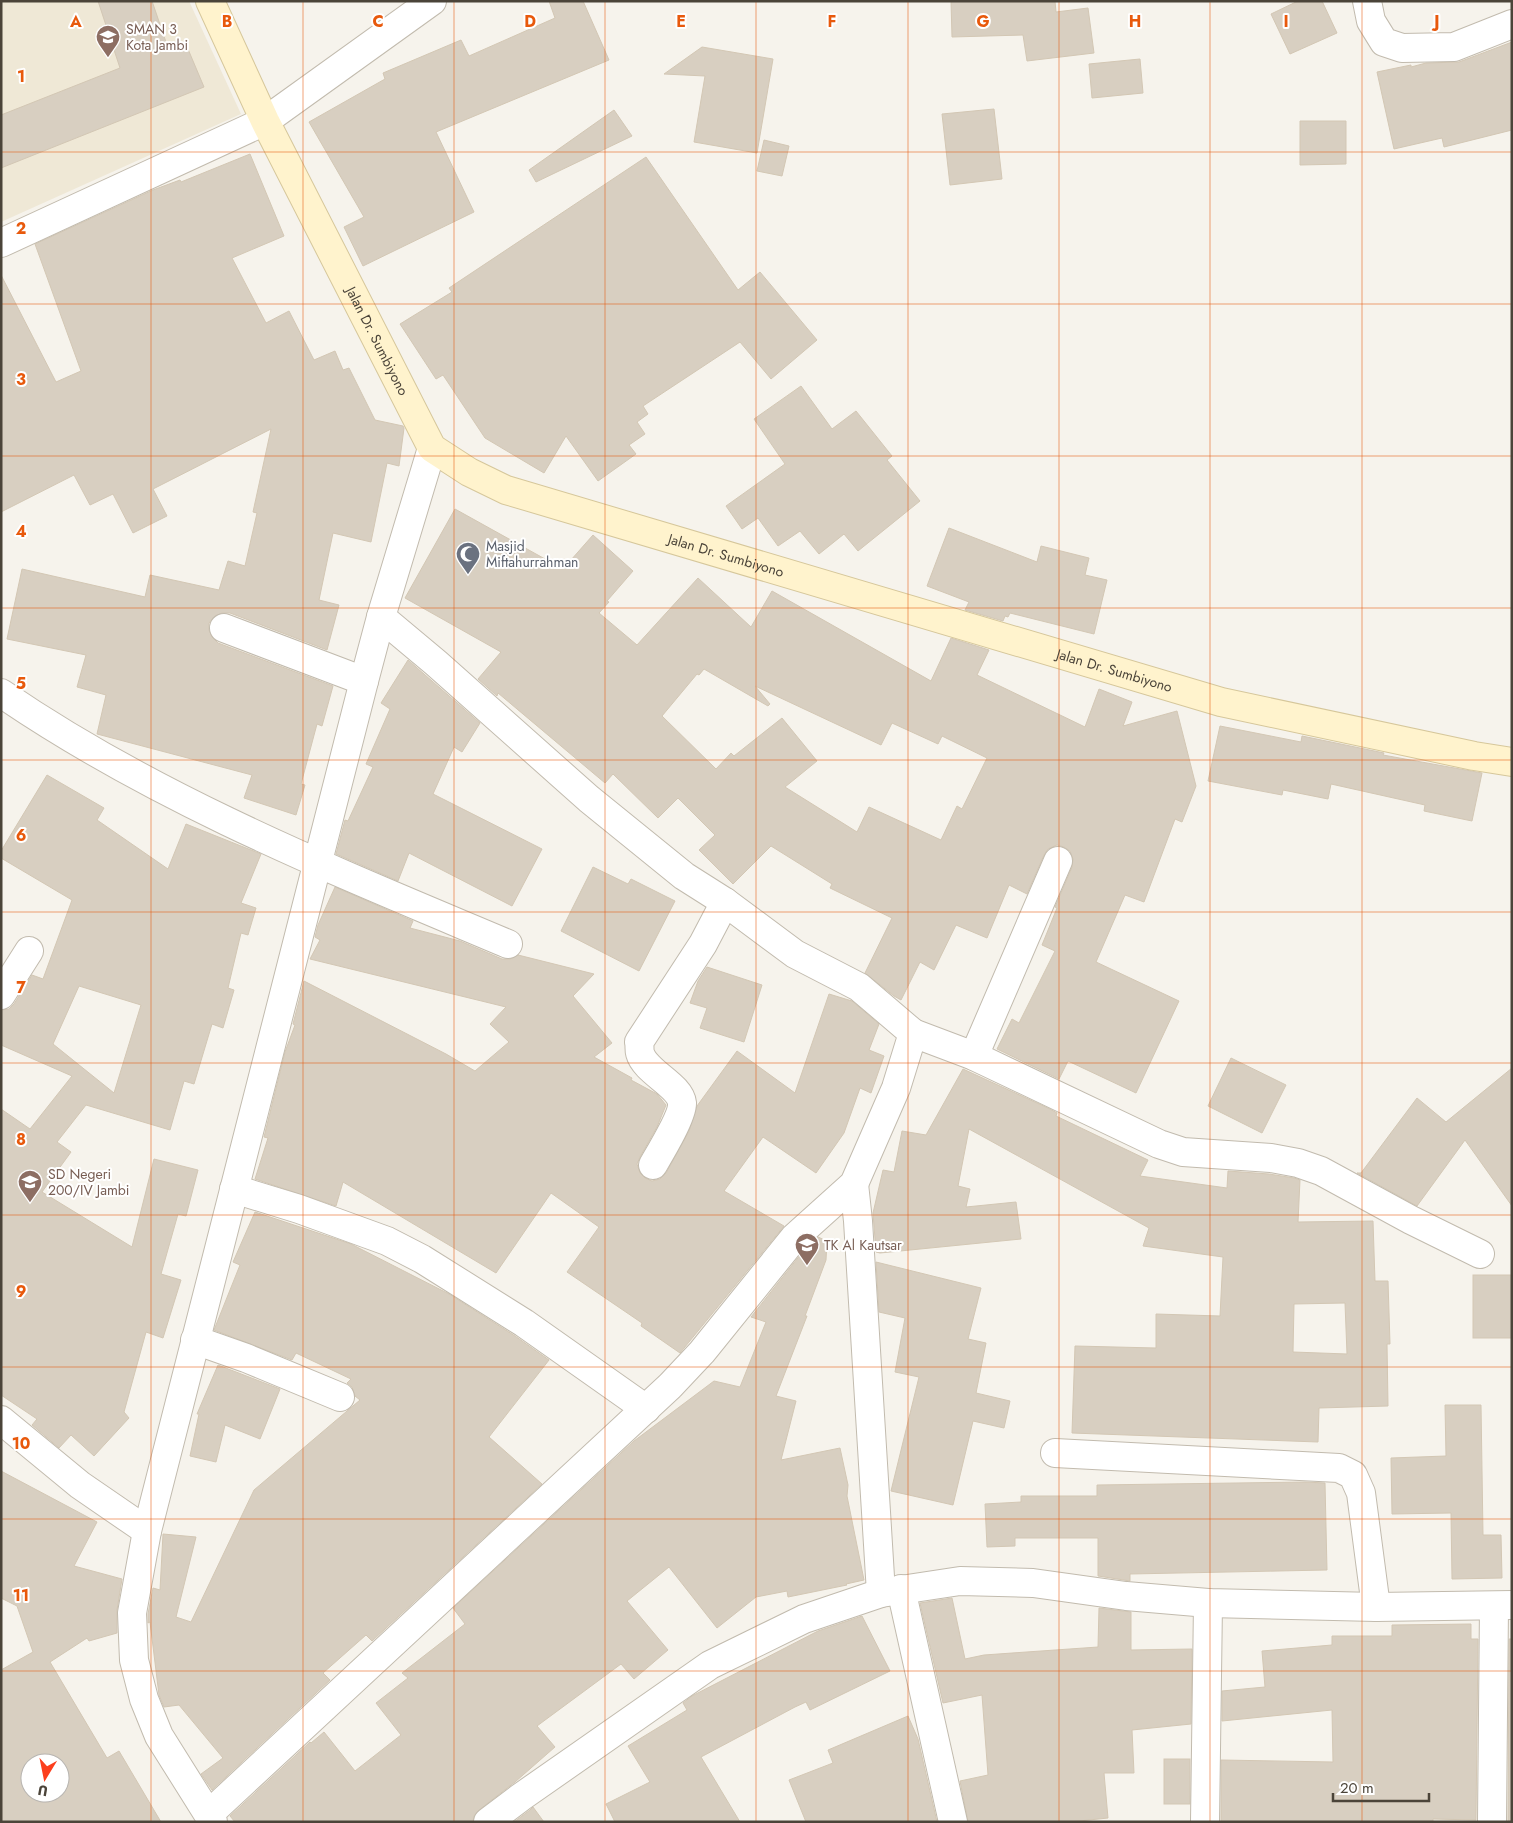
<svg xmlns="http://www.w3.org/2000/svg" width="1513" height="1823" viewBox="0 0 1513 1823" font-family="Jost,sans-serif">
  <rect width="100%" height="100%" fill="#f6f3ec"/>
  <polygon fill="#efe8d6" points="1,1 189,1 241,114 1,222"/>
  <g fill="#d8cfc1" stroke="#d3c7b4" fill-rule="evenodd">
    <polygon points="98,1 152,1 168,48 185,42 204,87 1,168 1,115 120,68"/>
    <polygon points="549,1 583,1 609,60 436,132 474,212 363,266 344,227 364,217 309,122 385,79 383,73 461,40 469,56 555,18"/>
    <polygon points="951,1 1055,1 1056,12 1088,8 1094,53 1027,61 1023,35 952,37"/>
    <polygon points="1298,1 1322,1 1337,33 1290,54 1271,14"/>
    <polygon points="1512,42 1512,130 1444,147 1442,138 1394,149 1377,72 1411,65 1411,67 1426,63 1459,62"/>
    <polygon points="702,47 773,59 757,153 694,142 705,76 664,74"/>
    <polygon points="1140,59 1143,93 1092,98 1089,64"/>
    <polygon points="994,109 1002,179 950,185 942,114"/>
    <polygon points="614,110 632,136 536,182 529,170"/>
    <polygon points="1300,121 1346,121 1346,164 1300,165"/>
    <polygon points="764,140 789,146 782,176 757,171"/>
    <polygon points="250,154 284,236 232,258 266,323 289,311 314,360 335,351 343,370 349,368 375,420 403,426 404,428 399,466 387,463 371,542 333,533 319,600 339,605 327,650 230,613 222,613 215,616 209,623 209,630 212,637 218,643 333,686 322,726 317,724 301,784 305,785 296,815 244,798 252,775 97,734 106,695 77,687 86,655 7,639 22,569 145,597 150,575 219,590 228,561 245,566 257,513 253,512 271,429 153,489 167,516 133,533 113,494 90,505 74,475 1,512 1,275 56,382 81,371 35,244 153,190 180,180 181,182"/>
    <polygon points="646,157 738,290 760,272 817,340 771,379 740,342 643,406 648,414 637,422 645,434 629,445 636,454 598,481 566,436 544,473 485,438 443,375 436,379 400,324 452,292 449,288"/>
    <polygon points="801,386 832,429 856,411 892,456 887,460 920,501 858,551 844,534 819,554 800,531 778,546 758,518 742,529 726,506 785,464 754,419"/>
    <path d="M455,509L563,569L593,535L633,571L607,601L609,602L599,613L637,645L698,578L751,627L772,591L931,681L951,638L989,650L977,675L1085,727L1099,689L1132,702L1123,726L1177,711L1196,786L1182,822L1175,819L1144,902L1125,895L1096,962L1179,1001L1136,1093L1068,1061L1059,1079L997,1049L1012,1019L1019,1023L1055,951L1042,945L1057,908L1055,907L1072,867L1073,859L1070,851L1064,847L1057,845L1048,849L1044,855L1027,894L1009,885L987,938L956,925L934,970L920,962L901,1000L894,996L865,973L892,918L830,888L832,884L771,846L733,884L699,850L715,835L678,798L658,818L613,774L605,783L498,693L497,696L478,679L501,652L405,598ZM704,669L768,706L770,704L755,686L881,745L892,723L938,744L942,736L987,758L962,809L957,806L941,840L869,807L857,832L785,787L817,761L782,718L734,756L731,753L716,769L662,716L697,674L699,675Z"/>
    <polygon points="949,528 1037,562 1041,546 1089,558 1085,575 1107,580 1094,634 1010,613 1008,617 1005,616 1003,621 965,610 969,602 927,586"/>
    <polygon points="408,660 480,723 462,752 454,747 433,794 542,849 512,906 409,853 398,881 336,854 345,820 348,821 373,767 366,764 390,709 381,703"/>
    <polygon points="1220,726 1301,742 1302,736 1384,753 1383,755 1482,773 1472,821 1424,811 1425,805 1331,784 1328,799 1283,790 1282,795 1208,781"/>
    <path d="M47,775L104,808L97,820L168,869L186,824L261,854L241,903L256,908L248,935L241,933L228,988L234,990L223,1028L212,1024L194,1084L184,1081L170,1130L86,1105L57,1142L71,1152L42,1192L132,1247L154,1159L198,1170L186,1216L178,1214L161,1274L181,1280L163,1338L146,1332L124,1412L129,1418L94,1456L71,1435L59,1448L32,1425L37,1419L1,1395V1109L30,1129L72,1076L1,1045V1010L9,1009L14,1004L32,975L43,979L72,900L1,858V851ZM79,986L141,1005L114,1093L53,1044Z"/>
    <polygon points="593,867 628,884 631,879 675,901 639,971 561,931"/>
    <polygon points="335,887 413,921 410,928 460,941 502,959 510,959 518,955 594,974 573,996 612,1043 594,1057 632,1078 631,1080 657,1094 666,1105 657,1127 640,1157 637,1164 640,1173 645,1178 652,1181 660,1179 666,1173 689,1131 697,1106 737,1051 795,1093 829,994 852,1001 879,1024 869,1050 884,1056 871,1093 860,1088 844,1133 816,1173 763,1137 724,1191 784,1226 680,1353 641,1326 642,1323 567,1272 599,1227 551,1193 496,1273 343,1182 336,1206 255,1179 268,1138 264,1137 285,1052 295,1025 293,1024 304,981 446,1054 475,1071 509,1042 490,1024 506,1007 310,959 320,940 315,937 318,925"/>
    <polygon points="707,967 762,985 744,1042 700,1028 707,1008 690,1003 698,981"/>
    <polygon points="1231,1058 1286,1085 1262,1133 1208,1106"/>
    <polygon points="1512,1068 1512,1206 1465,1140 1417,1206 1357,1173 1361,1173 1417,1098 1446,1122"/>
    <path d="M963,1069L1050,1109L1057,1113L1056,1116L1148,1160L1140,1176L1227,1188L1228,1171L1269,1174L1294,1178L1300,1180L1298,1222L1373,1221L1375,1281H1388L1390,1344H1387L1388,1406L1319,1408L1318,1442L1072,1433L1075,1346L1156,1348V1314L1220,1316L1223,1257L1143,1246L1149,1228L969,1129L958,1186L970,1189L966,1207L1016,1202L1021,1239L880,1253L876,1252L873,1213L883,1170L894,1172L902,1131L926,1135ZM1345,1303L1347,1354L1293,1352L1294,1304Z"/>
    <polygon points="255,1212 351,1244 449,1294 515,1336 549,1360 489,1437 542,1484 372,1641 366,1635 323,1673 330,1680 212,1790 201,1774 223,1758 179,1705 164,1707 159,1695 150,1622 148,1623 148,1614 153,1588 160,1590 163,1534 196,1537 176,1617 191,1622 254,1490 360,1400 355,1396 352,1387 347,1383 351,1379 296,1353 292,1360 214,1330 240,1265 233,1262"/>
    <polygon points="818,1237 827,1241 826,1260 805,1316 807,1316 776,1396 796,1401 781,1460 840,1448 848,1485 847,1496 864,1580 846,1584 847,1585 788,1597 787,1591 756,1597 717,1628 669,1567 627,1601 668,1650 634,1679 621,1664 537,1726 555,1747 515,1782 479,1810 474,1816 473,1822 235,1822 230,1816 310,1742 311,1743 324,1732 355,1771 401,1735 376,1703 408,1678 402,1673 465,1624 453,1608 634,1441 714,1381 740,1387 766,1322 751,1317 805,1249"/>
    <polygon points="876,1262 981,1288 968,1339 986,1343 976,1393 1010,1401 1004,1428 973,1421 953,1505 891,1491 919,1377 895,1372 905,1318 879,1312"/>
    <rect x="1473" y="1275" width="39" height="63"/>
    <polygon points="218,1365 280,1389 260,1439 225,1425 216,1462 190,1456 199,1414 197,1414"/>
    <polygon points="1445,1405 1481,1405 1483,1535 1501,1535 1502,1578 1452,1579 1451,1513 1392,1514 1391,1458 1446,1456"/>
    <path d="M1,1471L97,1522L74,1566L122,1579L117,1610V1633L89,1641L87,1638L50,1662L107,1758L119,1751L161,1822H1V1670L33,1652L17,1606L1,1598ZM30,1763H60V1793H30Z"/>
    <polygon points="1305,1482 1325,1483 1327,1570 1130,1574 1130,1581 1098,1576 1098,1538 1015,1538 1015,1546 987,1547 985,1504 1021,1502 1021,1496 1097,1496 1097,1485"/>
    <polygon points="952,1598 965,1659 984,1655 1098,1647 1099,1608 1131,1612 1131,1650 1192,1649 1191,1724 1132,1730 1134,1773 1104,1773 1108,1818 1070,1822 968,1822 960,1781 988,1775 982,1695 943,1703 920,1603"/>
    <polygon points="862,1616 890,1671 810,1710 806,1702 795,1707 701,1757 740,1822 615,1822 606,1804 650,1782 628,1746 687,1710 683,1703 692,1696 818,1631"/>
    <polygon points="1471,1624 1471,1639 1478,1639 1476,1820 1433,1819 1433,1822 1221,1822 1221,1760 1333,1762 1332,1710 1222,1721 1222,1691 1265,1687 1262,1651 1332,1645 1332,1636 1392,1636 1392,1625"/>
    <polygon points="1509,1639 1512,1639 1512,1821 1508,1821"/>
    <polygon points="908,1716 918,1739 937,1822 806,1822 789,1780 833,1763 828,1750"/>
    <rect x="1164" y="1759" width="26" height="45"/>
    <polygon points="533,1807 544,1822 514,1822 530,1810"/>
  </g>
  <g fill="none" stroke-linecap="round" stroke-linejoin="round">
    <defs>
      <g id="street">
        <polyline points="1367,1 1371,21 1384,42 1402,48 1454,47 1512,24"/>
        <polyline points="1,243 265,121 432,1"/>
        <polyline points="224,628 364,681"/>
        <path d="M1,693C157,800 335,871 508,944"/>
        <polyline points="1,995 29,951"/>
        <polyline points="913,1033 974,1056 1159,1144 1183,1152 1271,1158 1298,1163 1321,1171 1411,1220 1480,1254"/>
        <polyline points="974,1056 1058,861"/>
        <path d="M653,1165C660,1153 683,1115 682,1103C680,1085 645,1072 640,1053C639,1050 640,1046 639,1042L703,944L725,902"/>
        <polyline points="854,1184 858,1221 881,1593"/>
        <polyline points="234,1189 299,1209 387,1241 422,1259 524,1323 646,1409"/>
        <polyline points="195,1340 246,1358 340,1397"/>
        <polyline points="1,1420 80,1485 147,1531"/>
        <polyline points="1055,1453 1339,1468 1353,1475 1361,1493 1376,1607"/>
        <polyline points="901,1589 953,1822"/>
        <polyline points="209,1814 670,1386 702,1352 794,1238 854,1184 896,1088 913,1033 859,987 795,954 725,902 684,876 589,799 436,663 381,617"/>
        <polyline points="213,1822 159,1736 144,1699 134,1660 132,1613 147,1531 364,681 381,617 432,448"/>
        <polyline points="488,1822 521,1797 710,1665 804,1619 881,1593 960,1581 1033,1583 1126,1596 1208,1603 1376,1607 1512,1605"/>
        <polyline points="1205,1822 1208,1603"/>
        <polyline points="1492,1822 1494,1606"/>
      </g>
      <g id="secondary">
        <path id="s1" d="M210,1L265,121L432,448L469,472L506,490L1221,702L1474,756L1512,762"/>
      </g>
    </defs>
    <use href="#street" stroke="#c2bbae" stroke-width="30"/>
    <use href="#secondary" stroke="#d6c79b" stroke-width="30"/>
    <use href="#street" stroke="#fff" stroke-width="28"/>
    <use href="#secondary" stroke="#fff3cd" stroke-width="28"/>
  </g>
  <path fill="none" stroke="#e8590c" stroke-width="1" stroke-opacity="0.55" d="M151,1V1822M303,1V1822M454,1V1822M605,1V1822M756,1V1822M908,1V1822M1059,1V1822M1210,1V1822M1362,1V1822M1,152H1512M1,304H1512M1,456H1512M1,608H1512M1,760H1512M1,912H1512M1,1063H1512M1,1215H1512M1,1367H1512M1,1519H1512M1,1671H1512"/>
  <defs>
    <symbol id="school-pin" viewBox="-11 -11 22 30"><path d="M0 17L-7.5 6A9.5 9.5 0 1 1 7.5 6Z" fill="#8d6e63" stroke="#fff"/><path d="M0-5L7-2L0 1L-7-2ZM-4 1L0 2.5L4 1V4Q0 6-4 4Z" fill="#fff"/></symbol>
    <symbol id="mosque-pin" viewBox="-11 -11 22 30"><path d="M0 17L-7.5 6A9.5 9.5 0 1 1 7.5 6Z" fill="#6b7280" stroke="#fff"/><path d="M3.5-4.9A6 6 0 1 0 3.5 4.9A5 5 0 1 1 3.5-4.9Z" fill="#fff"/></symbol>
  </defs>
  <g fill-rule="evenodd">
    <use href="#school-pin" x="94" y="23" width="28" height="38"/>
    <use href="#mosque-pin" x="454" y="540" width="28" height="38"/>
    <use href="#school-pin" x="16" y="1168" width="28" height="38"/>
    <use href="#school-pin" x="793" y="1231" width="28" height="38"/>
  </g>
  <g text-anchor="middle" stroke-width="4" stroke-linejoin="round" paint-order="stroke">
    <g font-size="14" fill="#785e54" stroke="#fff" text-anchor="start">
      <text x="126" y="34">SMAN 3<tspan x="126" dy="16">Kota Jambi</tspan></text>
      <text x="48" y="1179">SD Negeri<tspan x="48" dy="16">200/IV Jambi</tspan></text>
      <text x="824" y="1250">TK Al Kautsar</text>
    </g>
    <g font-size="14" fill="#4b4439" stroke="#fff">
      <text dy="5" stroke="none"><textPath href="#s1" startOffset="379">Jalan Dr. Sumbiyono</textPath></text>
      <text dy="5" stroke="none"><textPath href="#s1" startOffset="814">Jalan Dr. Sumbiyono</textPath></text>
      <text dy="5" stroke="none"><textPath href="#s1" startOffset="1219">Jalan Dr. Sumbiyono</textPath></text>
    </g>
    <g font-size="14" fill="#5b616d" stroke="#fff" text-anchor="start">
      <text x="486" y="551">Masjid<tspan x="486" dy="16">Miftahurrahman</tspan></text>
    </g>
  </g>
  <g font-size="16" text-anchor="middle" font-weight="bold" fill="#e8590c" stroke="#fff" stroke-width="4" stroke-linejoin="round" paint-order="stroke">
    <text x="76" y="27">A</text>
    <text x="227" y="27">B</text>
    <text x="378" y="27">C</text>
    <text x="530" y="27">D</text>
    <text x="681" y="27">E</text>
    <text x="832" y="27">F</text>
    <text x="983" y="27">G</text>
    <text x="1135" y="27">H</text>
    <text x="1286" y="27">I</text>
    <text x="1437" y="27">J</text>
    <text x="21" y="82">1</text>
    <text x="21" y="234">2</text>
    <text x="21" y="385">3</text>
    <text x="21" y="537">4</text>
    <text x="21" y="689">5</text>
    <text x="21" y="841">6</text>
    <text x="21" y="993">7</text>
    <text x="21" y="1145">8</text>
    <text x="21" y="1297">9</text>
    <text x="21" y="1449">10</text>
    <text x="21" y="1601">11</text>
  </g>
  <rect width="1513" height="1823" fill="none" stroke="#4b4439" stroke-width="5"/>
  <g transform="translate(45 1778) rotate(190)"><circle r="24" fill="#ffffff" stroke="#b7b4b0"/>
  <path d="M0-4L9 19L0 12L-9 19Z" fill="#fc3f1d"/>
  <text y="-8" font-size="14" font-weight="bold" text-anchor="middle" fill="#4b4439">U</text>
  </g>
  <path d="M1333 1793v8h96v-8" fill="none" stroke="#4b4439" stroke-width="2.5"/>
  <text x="1340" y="1793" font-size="15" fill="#4b4439" stroke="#ffffff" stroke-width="4" paint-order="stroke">20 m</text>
</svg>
